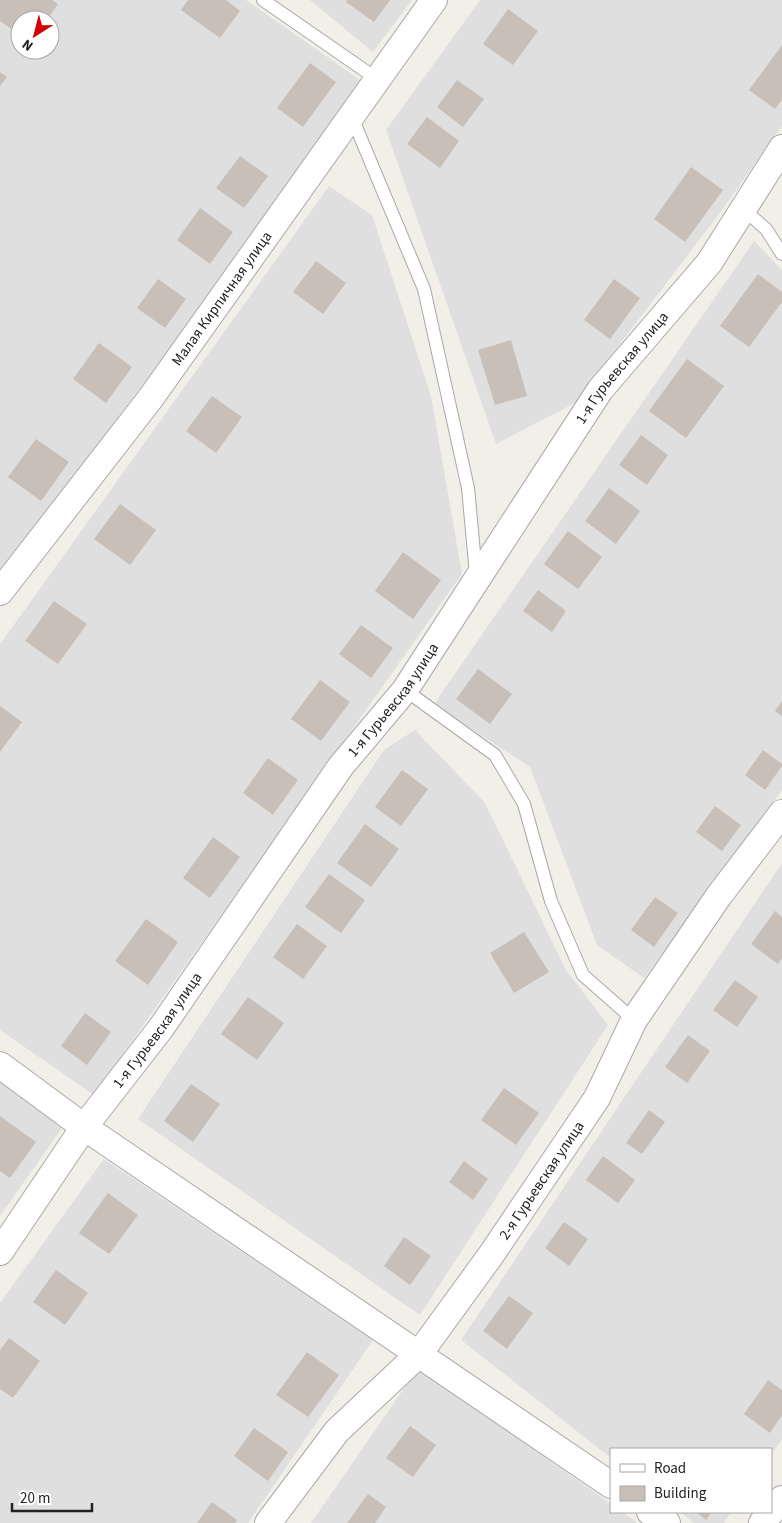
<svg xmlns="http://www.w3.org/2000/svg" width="782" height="1523" viewBox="0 0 782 1523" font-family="'Source Sans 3',sans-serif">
  <rect width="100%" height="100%" fill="#f2efe9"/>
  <g fill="#e0dfdf" fill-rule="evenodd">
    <path d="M0,0H246L360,80L166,354L0,574ZM20,20H50V50H20Z"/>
    <polygon points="310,0 412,0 373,52"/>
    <polygon points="480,0 782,0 782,126 719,214 575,403 496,444 386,130"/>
    <polygon points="329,186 372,215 431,396 462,574 94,1095 0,1030 0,644"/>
    <polygon points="754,241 782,270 782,790 644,978 597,945 530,767 434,704"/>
    <polygon points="415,730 485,803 566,970 608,1025 420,1315 138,1119 384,750"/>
    <polygon points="782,863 782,1439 771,1455 771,1449 611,1449 611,1458 461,1340"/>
    <polygon points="0,1079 64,1125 0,1216"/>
    <polygon points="104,1159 373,1340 248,1523 0,1523 0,1303"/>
    <polygon points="418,1368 611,1504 611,1512 622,1512 638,1523 311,1523"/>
    <polygon points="680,1512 731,1512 724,1523 694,1523"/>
  </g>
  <g fill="#c7bfb8">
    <polygon points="0,0 52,0 58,4 47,20 20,20 20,35 0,21"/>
    <polygon points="188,0 226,0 240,11 220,38 181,10"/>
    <polygon points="347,0 390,0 374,22 346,2"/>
    <polygon points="508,9 538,31 513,65 483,44"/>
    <polygon points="782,45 782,100 775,109 749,90"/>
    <polygon points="310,63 336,82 303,127 277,108"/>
    <polygon points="0,72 7,77 0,86"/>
    <polygon points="457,80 484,99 463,127 437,107"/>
    <polygon points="427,117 459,141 440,168 407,144"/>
    <polygon points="240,156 268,176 244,208 216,188"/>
    <polygon points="691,167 723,190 685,242 654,219"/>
    <polygon points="200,208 233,232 210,264 177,240"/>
    <polygon points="316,261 346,283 323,314 293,292"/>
    <polygon points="758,274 782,292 782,302 749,347 720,326"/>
    <polygon points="158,279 186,299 165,328 137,308"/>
    <polygon points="614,279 640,298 610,339 584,320"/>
    <polygon points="511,340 527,396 495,405 478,350"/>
    <polygon points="99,343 132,367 106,403 73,379"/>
    <polygon points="687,359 724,386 686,438 649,411"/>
    <polygon points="212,396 242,417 216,453 186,431"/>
    <polygon points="641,435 668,455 647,485 619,465"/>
    <polygon points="36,439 69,462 41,501 8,477"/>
    <polygon points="609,488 640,511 616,544 585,521"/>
    <polygon points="120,504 156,530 130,565 94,539"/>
    <polygon points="568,531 602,557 578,589 544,564"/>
    <polygon points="403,552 441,580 413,619 375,591"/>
    <polygon points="538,590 566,611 552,632 523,611"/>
    <polygon points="54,601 87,624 58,664 25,641"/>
    <polygon points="361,625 393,648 371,678 339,654"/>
    <polygon points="478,669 512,694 490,724 456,699"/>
    <polygon points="320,680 350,702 321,741 291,719"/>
    <polygon points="782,701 782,716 775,711"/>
    <polygon points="0,706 22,722 0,752"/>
    <polygon points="763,750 782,764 782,766 765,790 745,775"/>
    <polygon points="268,758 298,780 273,815 243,793"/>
    <polygon points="402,770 428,789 401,826 375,807"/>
    <polygon points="715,806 741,825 722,851 696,832"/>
    <polygon points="365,824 399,849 371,887 337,863"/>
    <polygon points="213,837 240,857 210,898 183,878"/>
    <polygon points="329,874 365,900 341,933 305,907"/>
    <polygon points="655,897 678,913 654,947 631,930"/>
    <polygon points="775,911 782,917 782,958 778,964 751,944"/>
    <polygon points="146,919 178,942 148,985 115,961"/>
    <polygon points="297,924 327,946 303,979 273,957"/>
    <polygon points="524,932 549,972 514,993 490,953"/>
    <polygon points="735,980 758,997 737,1027 713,1010"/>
    <polygon points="248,997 284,1023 257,1060 221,1034"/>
    <polygon points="85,1013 111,1032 87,1065 61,1046"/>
    <polygon points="688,1035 710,1051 687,1083 665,1067"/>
    <polygon points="191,1084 220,1104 193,1142 164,1121"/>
    <polygon points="504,1088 539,1113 516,1145 481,1120"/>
    <polygon points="649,1110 665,1122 642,1154 626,1143"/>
    <polygon points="0,1116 36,1142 10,1178 0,1171"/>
    <polygon points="603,1156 635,1180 618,1203 586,1180"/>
    <polygon points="464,1161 488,1179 473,1200 449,1182"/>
    <polygon points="108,1193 138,1215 109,1254 79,1233"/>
    <polygon points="564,1222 588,1239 569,1266 545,1248"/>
    <polygon points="404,1237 431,1256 410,1285 384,1266"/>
    <polygon points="56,1270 88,1293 65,1325 33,1302"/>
    <polygon points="509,1296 533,1313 507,1349 483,1331"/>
    <polygon points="9,1338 40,1361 13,1398 0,1389 0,1350"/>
    <polygon points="307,1352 339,1375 308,1417 276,1395"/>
    <polygon points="768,1380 782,1390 782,1415 770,1433 744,1414"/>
    <polygon points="410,1426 436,1445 413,1477 386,1458"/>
    <polygon points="254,1428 288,1452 268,1481 234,1456"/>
    <polygon points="368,1494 386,1507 375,1523 347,1523"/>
    <polygon points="212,1502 237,1520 235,1523 197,1523"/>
    <polygon points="696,1512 712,1512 706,1520"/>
  </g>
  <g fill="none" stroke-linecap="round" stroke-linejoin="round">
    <defs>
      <g id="service">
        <polyline points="263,0 377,79"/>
        <polyline points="351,115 424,289 468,488 476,574"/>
        <polyline points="743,209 766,229 782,254"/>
        <polyline points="405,690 495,755 524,804 551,901 583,975 634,1020"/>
      </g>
      <g id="minor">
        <path id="s1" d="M0,592L150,399L434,0"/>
        <polyline points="0,1065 84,1127 611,1485"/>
        <path id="s2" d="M0,1252L84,1127L161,1028L341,766L405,690L600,390L709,263L782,148"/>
        <polyline points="650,1512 667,1523"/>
        <path id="s3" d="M268,1523L337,1431L419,1354L491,1255L597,1098L634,1020L718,897L782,813"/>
        <polyline points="762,1523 782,1499"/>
      </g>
    </defs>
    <use href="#service" stroke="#a9a9a9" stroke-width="14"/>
    <use href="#minor" stroke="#a9a9a9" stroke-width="28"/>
    <use href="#service" stroke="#fff" stroke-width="12"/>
    <use href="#minor" stroke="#fff" stroke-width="26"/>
  </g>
  <g text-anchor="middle" stroke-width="4.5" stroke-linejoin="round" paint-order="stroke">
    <g font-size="15" fill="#222" stroke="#fff">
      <text dy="5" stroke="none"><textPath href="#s1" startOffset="368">Малая Кирпичная улица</textPath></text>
      <text dy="5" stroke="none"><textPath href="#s2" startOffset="1082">1-я Гурьевская улица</textPath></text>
      <text dy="5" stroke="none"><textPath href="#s2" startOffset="678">1-я Гурьевская улица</textPath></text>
      <text dy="5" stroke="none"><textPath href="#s2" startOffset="272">1-я Гурьевская улица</textPath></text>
      <text dy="5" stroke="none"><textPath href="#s3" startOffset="440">2-я Гурьевская улица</textPath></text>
    </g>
  </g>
  <rect x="610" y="1448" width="162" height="65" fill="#ffffff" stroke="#a7a7a7"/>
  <rect x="620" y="1464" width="25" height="8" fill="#ffffff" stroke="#a7a7a7"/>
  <text x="654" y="1473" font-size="15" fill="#222222">Road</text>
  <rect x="620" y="1486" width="25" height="15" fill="#c7bfb8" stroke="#a7a7a7"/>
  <text x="654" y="1498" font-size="15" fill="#222222">Building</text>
  <g transform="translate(35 35) rotate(216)"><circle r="24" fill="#ffffff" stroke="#a7a7a7"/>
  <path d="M0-4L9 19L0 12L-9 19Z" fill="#d40000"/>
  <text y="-8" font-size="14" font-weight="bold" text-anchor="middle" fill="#222222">N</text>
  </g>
  <path d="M12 1503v8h80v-8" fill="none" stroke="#222222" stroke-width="2.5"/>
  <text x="20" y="1503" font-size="15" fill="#222222" stroke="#ffffff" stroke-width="4" paint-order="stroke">20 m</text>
</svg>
